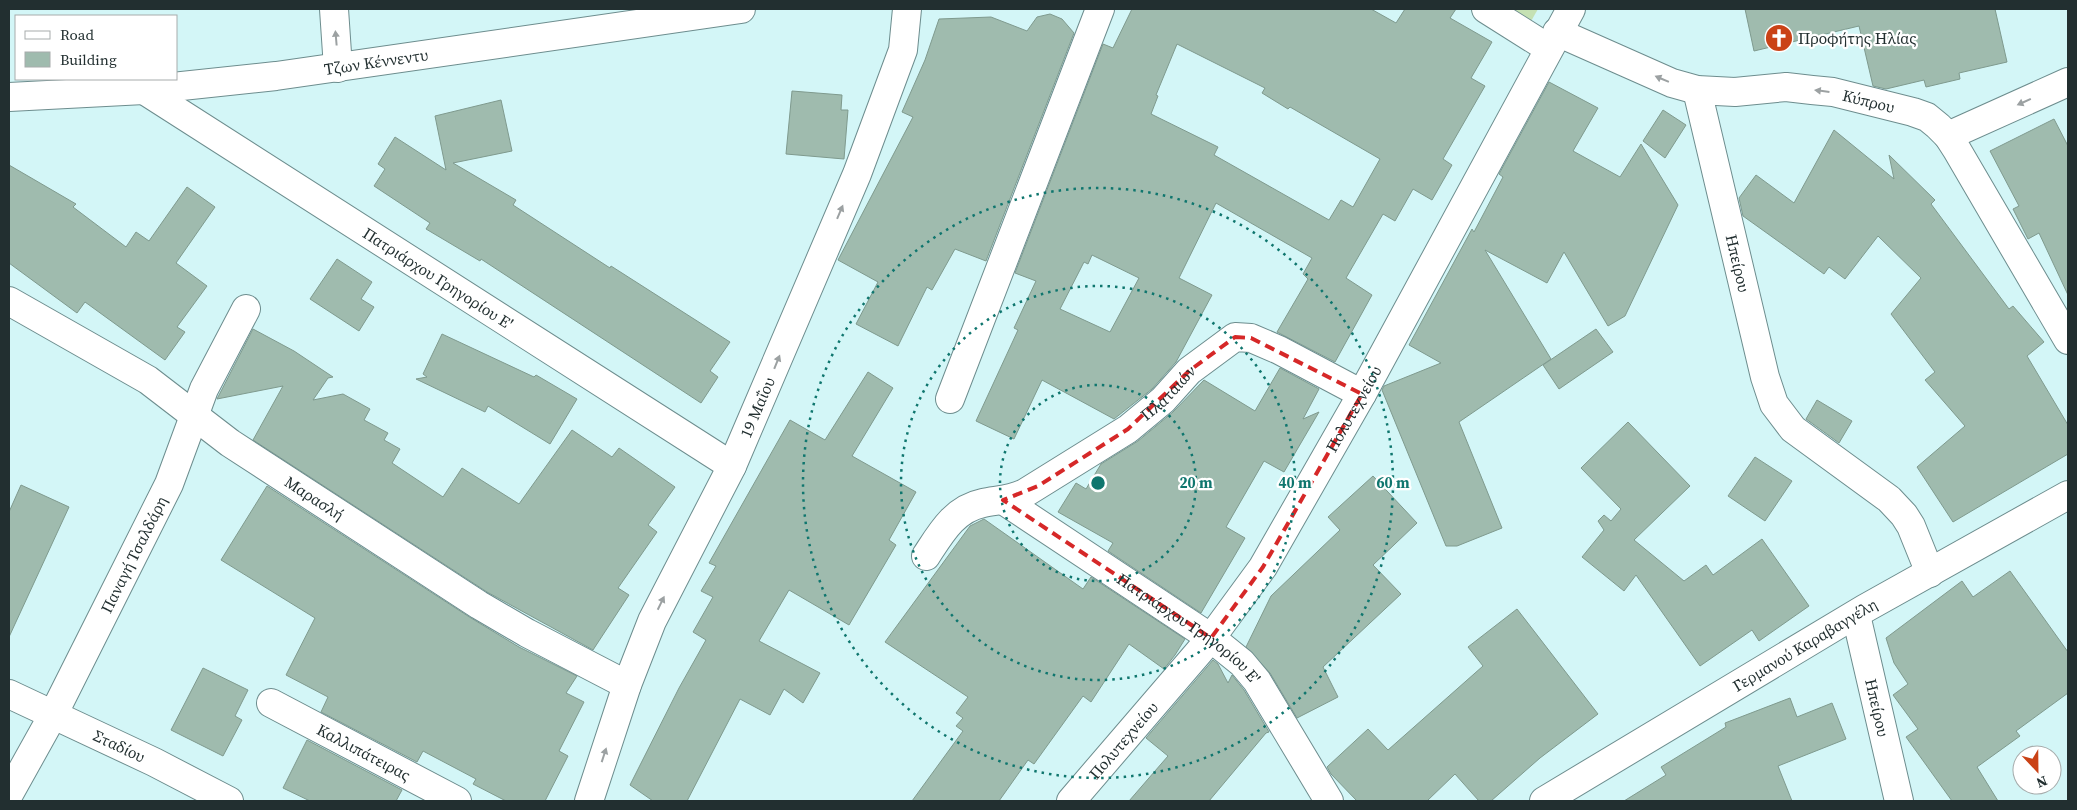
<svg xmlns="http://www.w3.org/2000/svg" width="2077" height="810" viewBox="0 0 2077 810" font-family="'Source Serif 4',serif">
  <rect width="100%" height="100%" fill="#d3f6f7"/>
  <polygon fill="#c5e1b3" points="1508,9 1538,9 1530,23"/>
  <g fill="#9fbbae" stroke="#7f9a8e" fill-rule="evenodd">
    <path d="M1132,9H1371L1396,23L1405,9H1456L1450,18L1492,42L1471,78L1485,86L1443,159L1452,165L1432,200L1413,189L1395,221L1383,214L1346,278L1372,295L1335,362L1277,332L1308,279L1303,274L1312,258L1216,203L1179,278L1212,295L1176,362L1152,389L1114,419L1042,380L1014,439L976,421L1018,330L1014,328L1036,281L1015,273L1103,44L1113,48ZM1177,44L1265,88L1262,93L1288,109L1290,107L1380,159L1353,207L1341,200L1329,220L1214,155L1218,147L1151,114L1158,96L1156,95ZM1092,255L1139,278L1110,332L1060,309L1084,262L1088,264Z"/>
    <polygon points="1745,9 1995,9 2007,62 1959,73 1960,79 1926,87 1924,80 1886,89 1873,86 1859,26 1754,51"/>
    <polygon points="1050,14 1062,19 1074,33 986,261 955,249 932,290 927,287 898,346 856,324 878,282 838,260 913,117 902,112 925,60 939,19 991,17 1027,31 1037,17"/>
    <polygon points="1549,82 1598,108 1573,151 1620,177 1641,144 1678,205 1625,316 1608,326 1564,252 1547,283 1485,250 1551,359 1459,422 1502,528 1457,546 1446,546 1382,390 1384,386 1441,363 1409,345 1472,229 1474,232 1503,177 1499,174"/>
    <polygon points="792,91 842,95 841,110 848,110 844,159 786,154"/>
    <polygon points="501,100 512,151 453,163 516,200 513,205 610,268 611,266 730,342 710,371 718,377 701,403 481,259 480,261 426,229 430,223 374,186 385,169 378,164 395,137 446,170 435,116"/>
    <polygon points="1663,110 1686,125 1665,158 1643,141"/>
    <polygon points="2054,119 2068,146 2068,295 2039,233 2028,239 2013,209 2019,206 1990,151"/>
    <polygon points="1834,130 1894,179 1889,155 1935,200 1931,204 2009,309 2013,306 2044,342 2027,356 2068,425 2068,454 1953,522 1917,467 1965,426 1925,380 1935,372 1891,314 1921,278 1878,236 1845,279 1829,267 1824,274 1743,216 1739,198 1756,175 1794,203"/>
    <polygon points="9,165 76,204 73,207 126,247 136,232 149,241 187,187 215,207 176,263 207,286 177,327 185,332 165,360 85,302 77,313 9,263"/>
    <polygon points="337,259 372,282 361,299 374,307 359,331 310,299"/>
    <polygon points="253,329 294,351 333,377 328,378 313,400 343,394 370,409 364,420 388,433 384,440 400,449 392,463 443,497 462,468 519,504 572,430 612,457 619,448 675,487 648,525 657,532 618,588 629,595 593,650 487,592 253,440 283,386 217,399"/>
    <polygon points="1596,329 1613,352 1559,389 1543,365"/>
    <polygon points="442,334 534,377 536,375 577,399 550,444 488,406 485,412 416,379 427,377 423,374"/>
    <polygon points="1280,368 1319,389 1303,419 1319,412 1284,472 1264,461 1226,527 1245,538 1201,613 1108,551 1113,543 1058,512 1076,483 1086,489 1101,464 1138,441 1173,412 1204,380 1255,411"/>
    <polygon points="868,372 893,388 852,456 916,492 889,540 896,545 849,625 789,590 759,641 820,673 803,703 784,689 770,715 740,699 687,801 653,801 630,785 679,688 706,640 693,632 713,597 701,591 716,566 709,563 790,420 825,440"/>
    <polygon points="1817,400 1852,421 1839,443 1806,419"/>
    <polygon points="1628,422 1690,486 1634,540 1684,581 1706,565 1713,575 1762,539 1809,606 1759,641 1752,630 1700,666 1636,575 1624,591 1582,557 1604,530 1598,521 1604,515 1611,521 1621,509 1581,468"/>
    <polygon points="1755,457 1792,481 1765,521 1728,496"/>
    <polygon points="1373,476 1417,523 1373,565 1401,594 1323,667 1338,697 1297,718 1270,673 1246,647 1271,596 1340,530 1328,517"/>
    <polygon points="21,485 69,507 9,637 9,512"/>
    <polygon points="267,486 471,618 519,647 577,676 566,693 584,702 559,751 568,756 545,801 506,801 473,784 476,779 423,751 417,762 321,712 328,697 286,675 315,618 221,560"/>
    <polygon points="984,519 1083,589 1091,577 1185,639 1175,655 1164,669 1129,644 1091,702 1083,696 1034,764 1028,760 999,801 912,801 963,731 956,726 963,718 956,713 968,697 885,642 970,526"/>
    <polygon points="2010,571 2068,652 2068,693 2016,731 2020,736 1977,767 1998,801 1952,801 1906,737 1918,729 1893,695 1908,684 1894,663 1886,638 1962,581 1973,597"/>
    <polygon points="1517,609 1598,714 1540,758 1491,801 1479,801 1455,774 1427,801 1357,801 1331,774 1327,767 1368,729 1388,750 1483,666 1468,647"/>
    <polygon points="1213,660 1218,664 1228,683 1232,675 1244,690 1269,732 1266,733 1209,801 1129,801 1168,756 1146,738"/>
    <polygon points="203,668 248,690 235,716 242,720 223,756 171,730"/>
    <polygon points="1790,698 1797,717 1832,703 1846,739 1778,766 1792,801 1624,801 1666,775 1661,767 1726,727 1725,723"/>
    <polygon points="307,740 402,790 396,801 310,801 283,788"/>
  </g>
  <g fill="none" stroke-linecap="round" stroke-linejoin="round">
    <defs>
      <g id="minor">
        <polyline points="334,9 338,68"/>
        <polyline points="1486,9 1548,48"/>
        <path id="s1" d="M1557,32L1672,83L1697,90L1735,92L1786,87L1812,90L1833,92L1913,112L1927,117L1938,126L1948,136L1957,150L2068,340"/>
        <path id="s2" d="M144,90L732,466"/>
        <path id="s3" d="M1697,90L1765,377L1774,404L1793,429L1889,499L1904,515L1911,526L1930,573"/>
        <polyline points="1948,136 2068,82"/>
        <path id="s4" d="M9,301L148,380L230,443L479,605L527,633L627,685"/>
        <polyline points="950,399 1100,9"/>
        <path id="s5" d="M1003,500L1211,638L1242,663L1257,681L1329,801"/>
        <path id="s6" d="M926,556C941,533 954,509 983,503C998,500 1011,500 1025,493L1128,429L1163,400L1189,371L1235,337L1251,338L1279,350L1362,394"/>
        <path id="s7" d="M1856,615L1899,801"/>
        <path id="s8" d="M9,694L154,762L229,801"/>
        <path id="s9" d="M271,703L457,801"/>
        <path id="s10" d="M9,794L53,715L169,484L204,389L246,309"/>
        <path id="s11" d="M589,801L627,685L652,621L732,466L857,174L903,50L907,9"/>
        <path id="s12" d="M1071,801L1211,638L1263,567L1362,394L1571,9"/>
        <path id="s13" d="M1544,801L1864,609L2068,495"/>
      </g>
      <g id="major">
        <path id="s14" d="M9,97L144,90L276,76L741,9"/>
      </g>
    </defs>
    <use href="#minor" stroke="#6d8d8e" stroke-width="30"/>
    <use href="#major" stroke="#6d8d8e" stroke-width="30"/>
    <use href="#minor" stroke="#fff" stroke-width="28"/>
    <use href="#major" stroke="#fff" stroke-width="28"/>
  </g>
  <defs><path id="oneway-solid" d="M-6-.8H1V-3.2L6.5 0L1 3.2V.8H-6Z" transform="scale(1.25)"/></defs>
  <g fill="#9ca1a2">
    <use href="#oneway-solid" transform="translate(336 38) rotate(-95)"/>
    <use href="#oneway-solid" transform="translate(1662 79) rotate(-157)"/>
    <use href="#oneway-solid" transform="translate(1822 91) rotate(-173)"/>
    <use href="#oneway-solid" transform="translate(2024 102) rotate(156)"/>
    <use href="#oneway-solid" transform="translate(840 212) rotate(-67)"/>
    <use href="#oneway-solid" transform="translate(777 362) rotate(-68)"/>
    <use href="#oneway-solid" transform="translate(661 603) rotate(-64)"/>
    <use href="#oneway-solid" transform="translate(604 755) rotate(-72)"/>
  </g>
  <path fill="none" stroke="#d62828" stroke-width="4" stroke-dasharray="10 6" stroke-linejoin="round" d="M1235,337L1251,338L1362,394L1263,567L1211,638L1003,500L1038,486L1128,429L1189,371Z"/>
  <g fill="none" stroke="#0f766e" stroke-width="2.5" stroke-dasharray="2.5 5">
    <circle cx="1098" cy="483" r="98"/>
    <circle cx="1098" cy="483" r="197"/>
    <circle cx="1098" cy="483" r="295"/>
  </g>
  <defs>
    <symbol id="church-disc" viewBox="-11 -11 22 22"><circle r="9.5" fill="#ca4216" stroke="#fff"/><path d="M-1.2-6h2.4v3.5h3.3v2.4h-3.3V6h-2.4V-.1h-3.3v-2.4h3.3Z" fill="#fff"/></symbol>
  </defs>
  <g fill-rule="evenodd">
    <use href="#church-disc" x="1763" y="22" width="32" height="32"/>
  </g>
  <g text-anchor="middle" stroke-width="4.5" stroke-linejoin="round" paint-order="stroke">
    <g font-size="16" fill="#222f30" stroke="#fff" text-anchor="start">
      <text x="1798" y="44">Προφήτης Ηλίας</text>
    </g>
    <g font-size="16" fill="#222f30" stroke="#fff">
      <text dy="6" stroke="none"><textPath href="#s14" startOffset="369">Τζων Κέννεντυ</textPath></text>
      <text dy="6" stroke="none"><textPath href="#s1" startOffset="325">Κύπρου</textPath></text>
      <text dy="6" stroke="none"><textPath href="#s3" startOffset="178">Ηπείρου</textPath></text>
      <text dy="6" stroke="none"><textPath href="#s2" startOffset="349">Πατριάρχου Γρηγορίου Ε'</textPath></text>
      <text dy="6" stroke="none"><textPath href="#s6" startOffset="299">Πλαταιών</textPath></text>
      <text dy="6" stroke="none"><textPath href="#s11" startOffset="429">19 Μαΐου</textPath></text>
      <text dy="6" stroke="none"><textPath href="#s12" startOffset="485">Πολυτεχνείου</textPath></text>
      <text dy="6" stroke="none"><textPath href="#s4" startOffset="364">Μαρασλή</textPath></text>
      <text dy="6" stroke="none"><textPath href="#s10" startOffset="270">Παναγή Τσαλδάρη</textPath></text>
      <text dy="6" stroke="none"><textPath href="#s5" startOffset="226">Πατριάρχου Γρηγορίου Ε'</textPath></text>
      <text dy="6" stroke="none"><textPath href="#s13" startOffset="304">Γερμανού Καραβαγγέλη</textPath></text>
      <text dy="6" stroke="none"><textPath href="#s7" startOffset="95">Ηπείρου</textPath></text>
      <text dy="6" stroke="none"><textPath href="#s12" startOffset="80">Πολυτεχνείου</textPath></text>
      <text dy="6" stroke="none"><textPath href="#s8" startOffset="122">Σταδίου</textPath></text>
      <text dy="6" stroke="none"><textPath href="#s9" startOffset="105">Καλλιπάτειρας</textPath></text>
    </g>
  </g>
  <circle cx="1098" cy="483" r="8" fill="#0f766e" stroke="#fff" stroke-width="2.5"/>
  <g font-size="15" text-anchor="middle" font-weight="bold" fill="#0f766e" stroke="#fff" stroke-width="4.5" stroke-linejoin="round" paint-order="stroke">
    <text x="1196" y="488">20 m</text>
    <text x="1295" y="488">40 m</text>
    <text x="1393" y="488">60 m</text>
  </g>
  <rect width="2077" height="810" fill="none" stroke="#222f30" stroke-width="20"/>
  <rect x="15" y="15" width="162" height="65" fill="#ffffff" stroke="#a7acac"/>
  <rect x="25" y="31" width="25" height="8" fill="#ffffff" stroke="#a7acac"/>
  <text x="60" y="40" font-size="15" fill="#222f30">Road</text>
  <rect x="25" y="52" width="25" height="15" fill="#9fbbae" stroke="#a7acac"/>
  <text x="60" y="65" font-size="15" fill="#222f30">Building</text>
  <g transform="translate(2037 770) rotate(158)"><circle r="24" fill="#ffffff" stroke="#a7acac"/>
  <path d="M0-4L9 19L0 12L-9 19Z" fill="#ca4216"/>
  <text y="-8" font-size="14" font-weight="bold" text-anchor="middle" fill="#222f30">N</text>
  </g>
</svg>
